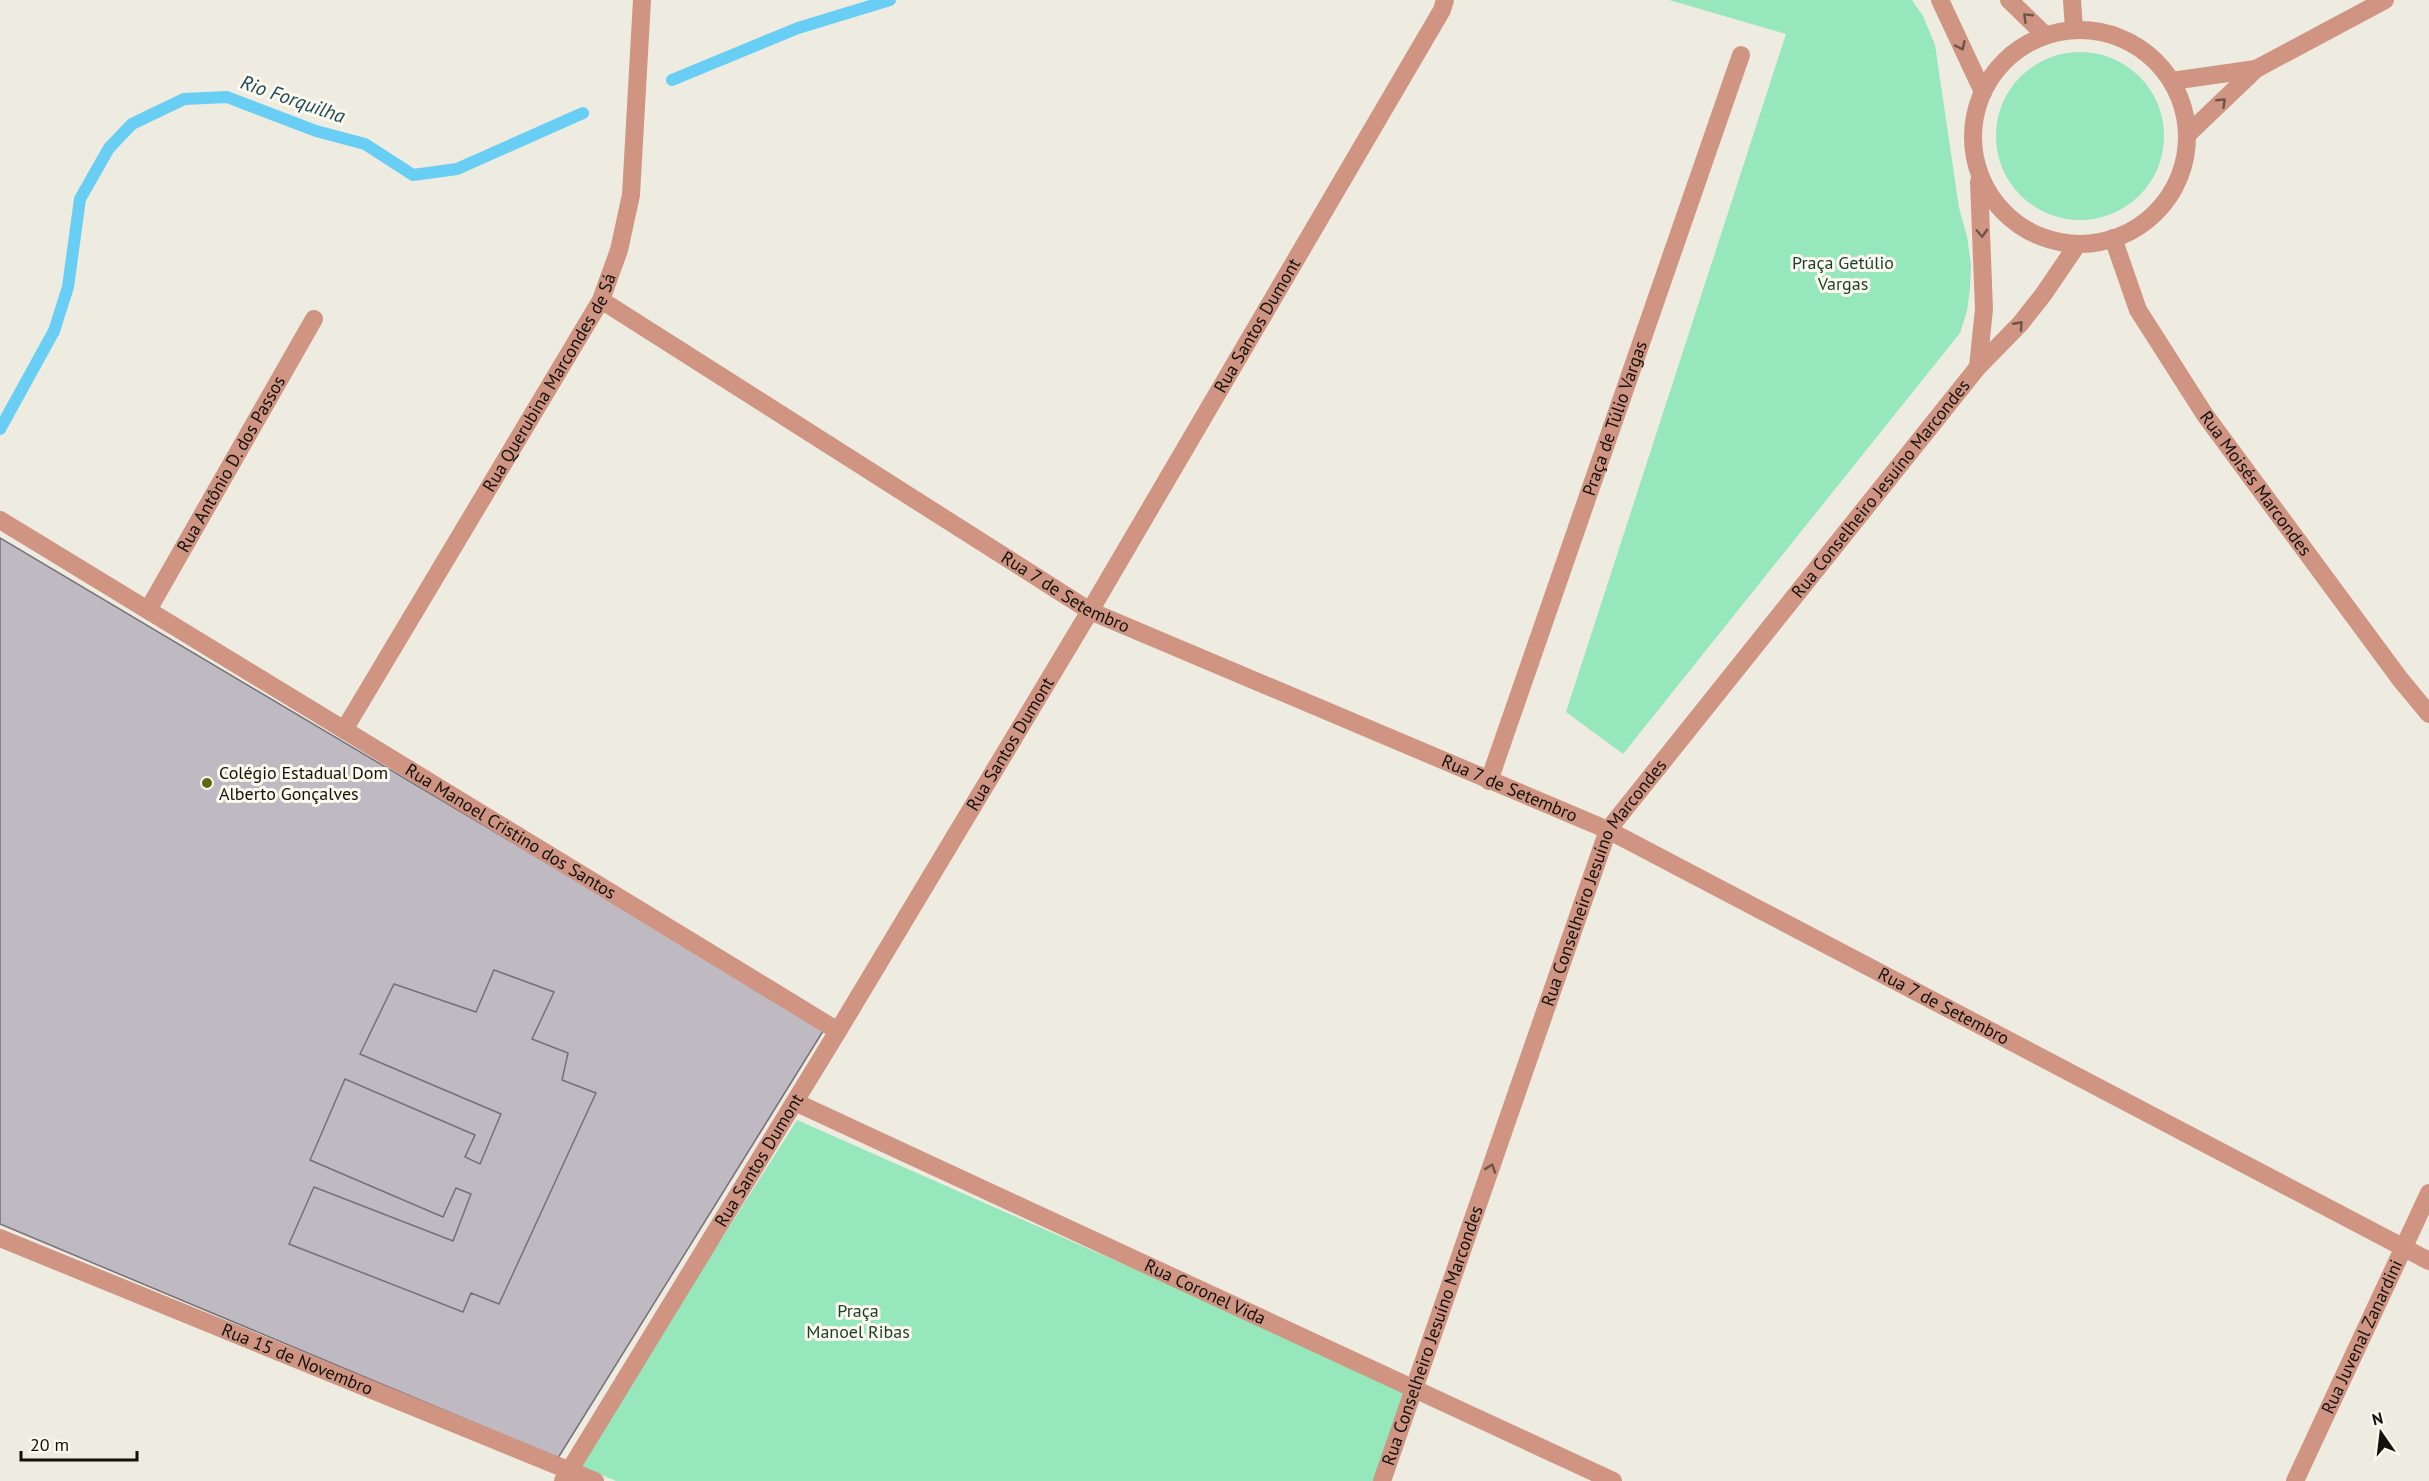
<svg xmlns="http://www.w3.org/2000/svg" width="2429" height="1481" viewBox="0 0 2429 1481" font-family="'PT Sans',sans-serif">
  <rect width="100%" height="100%" fill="#eeebe1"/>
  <g fill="#96e7bc">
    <polygon points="1669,0 1912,0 1923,16 1935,45 1959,208 1967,236 1971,266 1970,288 1967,311 1960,333 1623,754 1566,712 1786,34"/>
    <circle cx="2080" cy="136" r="84"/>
    <polygon points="797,1120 1408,1390 1375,1481 616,1481 578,1465"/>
  </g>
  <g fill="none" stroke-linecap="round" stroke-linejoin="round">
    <g stroke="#68cef3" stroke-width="12">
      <polyline points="672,80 798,28 890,0"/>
      <polyline points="0,429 54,331 68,287 80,199 109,148 132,124 184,99 227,97 316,131 365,144 413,175 457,169 583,113"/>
    </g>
  </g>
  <g fill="#bfb9c2" stroke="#767079" stroke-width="1.5">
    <polygon points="0,538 825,1028 558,1458 0,1224"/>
    <polygon points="494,970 554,992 532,1039 568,1053 562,1080 596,1093 499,1304 471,1293 463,1312 289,1244 314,1187 453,1241 471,1194 456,1188 443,1217 310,1160 345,1079 475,1135 465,1157 480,1164 501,1114 360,1054 394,984 476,1012"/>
  </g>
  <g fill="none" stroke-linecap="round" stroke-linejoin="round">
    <g stroke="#cf9582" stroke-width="18">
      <polyline points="1940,0 1983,92"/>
      <polyline points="2009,0 2045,35"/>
      <polyline points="2072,0 2074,30"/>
      <circle cx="2080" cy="137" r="107"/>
      <polyline points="2172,81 2256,69"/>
      <polyline points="2187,135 2256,69 2385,0"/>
      <path id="s1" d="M2113,238L2138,310L2205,415L2400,679L2429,714"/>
      <path id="s2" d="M601,300L1090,611L1608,830L2429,1261"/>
      <polyline points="1978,367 1984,309 1979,182"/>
      <path id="s3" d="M0,520L838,1031"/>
      <path id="s4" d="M148,610L314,319"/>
      <path id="s5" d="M344,730L601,300L619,250L631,195L642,0"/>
      <path id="s6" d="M1489,781L1741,55"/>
      <path id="s7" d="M795,1102L1613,1481"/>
      <path id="s8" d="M0,1238L595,1481"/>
      <path id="s9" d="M563,1481L838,1031L1090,611L1442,10L1445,0"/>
      <path id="s10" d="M1382,1481L1608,830L1978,367L2020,324L2043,295L2077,245"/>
      <path id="s11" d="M2295,1481L2429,1193"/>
    </g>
  </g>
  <defs><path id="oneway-chevron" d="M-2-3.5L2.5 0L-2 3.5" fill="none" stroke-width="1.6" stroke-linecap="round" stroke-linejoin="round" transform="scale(1.5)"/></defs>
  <g stroke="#705348">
    <use href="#oneway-chevron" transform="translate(2027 17) rotate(-136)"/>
    <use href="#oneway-chevron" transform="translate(1961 46) rotate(65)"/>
    <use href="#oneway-chevron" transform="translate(2222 102) rotate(-44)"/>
    <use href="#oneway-chevron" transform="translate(1982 233) rotate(87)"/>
    <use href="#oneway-chevron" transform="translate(2019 325) rotate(-48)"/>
    <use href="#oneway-chevron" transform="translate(1491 1168) rotate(-71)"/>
  </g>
  <circle fill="#5d6a13" stroke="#fcf9ee" stroke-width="2" cx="207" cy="783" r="6"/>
  <g text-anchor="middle" stroke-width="6" stroke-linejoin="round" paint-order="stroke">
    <g font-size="18" fill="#183f2c" stroke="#fcf9ee">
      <text x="1843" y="269">Praça Getúlio<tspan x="1843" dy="21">Vargas</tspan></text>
      <text x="858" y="1317">Praça<tspan x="858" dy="21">Manoel Ribas</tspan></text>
    </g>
    <g font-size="18" fill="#12110d" stroke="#fcf9ee">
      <text dy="6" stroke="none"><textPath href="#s9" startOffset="1348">Rua Santos Dumont</textPath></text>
      <text dy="6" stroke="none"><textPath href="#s5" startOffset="404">Rua Querubina Marcondes de Sá</textPath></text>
      <text dy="6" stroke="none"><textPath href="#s6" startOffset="384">Praça de Túlio Vargas</textPath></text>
      <text dy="6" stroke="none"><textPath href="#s4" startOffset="168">Rua Antônio D. dos Passos</textPath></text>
      <text dy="6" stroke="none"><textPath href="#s1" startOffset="286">Rua Moisés Marcondes</textPath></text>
      <text dy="6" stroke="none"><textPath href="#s10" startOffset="1126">Rua Conselheiro Jesuíno Marcondes</textPath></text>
      <text dy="6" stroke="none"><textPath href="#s2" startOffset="549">Rua 7 de Setembro</textPath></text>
      <text dy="6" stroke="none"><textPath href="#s9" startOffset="862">Rua Santos Dumont</textPath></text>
      <text dy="6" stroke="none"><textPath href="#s2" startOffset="1035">Rua 7 de Setembro</textPath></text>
      <text dy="6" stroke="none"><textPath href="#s3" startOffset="598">Rua Manoel Cristino dos Santos</textPath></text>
      <text dy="6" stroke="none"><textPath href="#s10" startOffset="640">Rua Conselheiro Jesuíno Marcondes</textPath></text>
      <text dy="6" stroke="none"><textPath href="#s2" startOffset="1521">Rua 7 de Setembro</textPath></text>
      <text dy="6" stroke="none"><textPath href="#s9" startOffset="376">Rua Santos Dumont</textPath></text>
      <text dy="6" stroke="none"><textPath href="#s7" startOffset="452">Rua Coronel Vida</textPath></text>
      <text dy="6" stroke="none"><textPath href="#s10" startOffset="154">Rua Conselheiro Jesuíno Marcondes</textPath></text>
      <text dy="6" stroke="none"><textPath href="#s11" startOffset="159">Rua Juvenal Zanardini</textPath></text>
      <text dy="6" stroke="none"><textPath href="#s8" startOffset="321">Rua 15 de Novembro</textPath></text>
    </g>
    <g font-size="18" fill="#12110d" stroke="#fcf9ee" text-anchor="start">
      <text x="219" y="779">Colégio Estadual Dom<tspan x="219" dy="21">Alberto Gonçalves</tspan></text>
    </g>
    <g font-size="20" font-style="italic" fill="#1c4958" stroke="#fcf9ee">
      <text transform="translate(293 99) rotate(19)" y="7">Rio Forquilha</text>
    </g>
  </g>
  <g transform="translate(2381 1433) rotate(346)" stroke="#fcf9ee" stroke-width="4.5" paint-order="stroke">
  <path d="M0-4.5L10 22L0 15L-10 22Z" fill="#12110d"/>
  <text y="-9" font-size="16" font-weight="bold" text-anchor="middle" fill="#12110d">N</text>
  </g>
  <path d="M21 1451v9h116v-9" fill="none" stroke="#12110d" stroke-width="3"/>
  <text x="30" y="1451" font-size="18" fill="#12110d" stroke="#fcf9ee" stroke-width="4.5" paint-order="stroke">20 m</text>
</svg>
